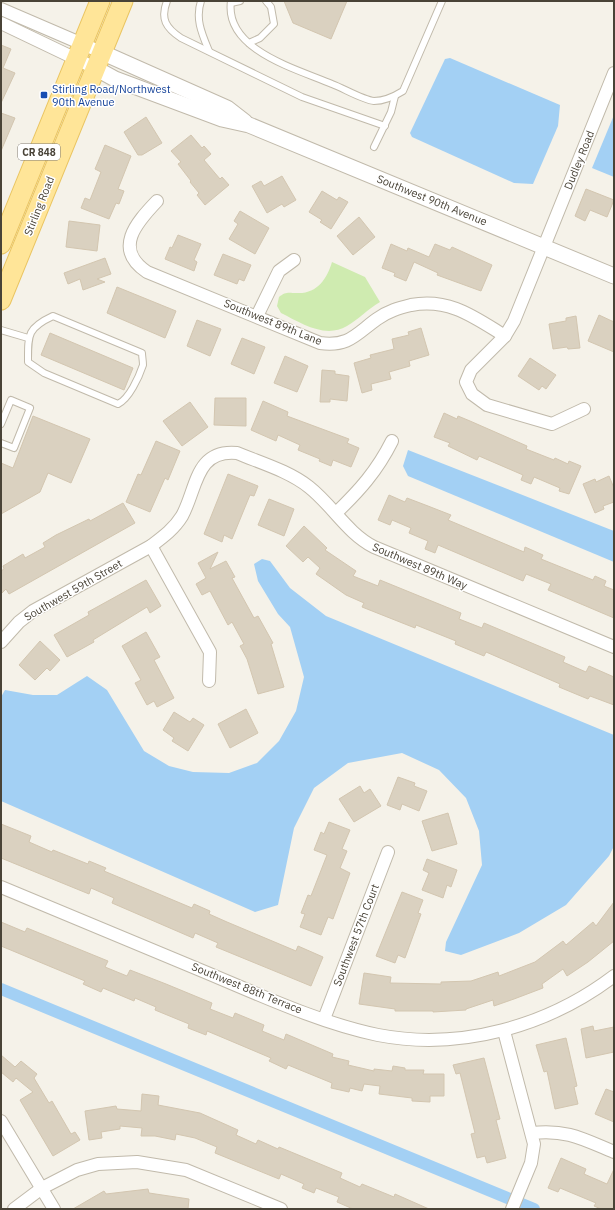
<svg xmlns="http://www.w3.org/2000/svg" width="615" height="1210" viewBox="0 0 615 1210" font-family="'IBM Plex Sans',sans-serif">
  <rect width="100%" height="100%" fill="#f5f2e9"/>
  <path fill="#cfebb0" d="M332,262L365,277L380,302C368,309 359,319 347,326C325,339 301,323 281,313L277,306L279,297C286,291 289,293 297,293C317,294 327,279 332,262Z"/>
  <g fill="#a3d0f4">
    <polygon points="450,58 560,105 558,126 533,184 514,183 412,137 410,133 445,59"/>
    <polygon points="614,115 614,177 592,168"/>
    <polygon points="408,450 614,531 614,562 408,476 403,466"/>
    <polygon points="262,559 270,561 290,588 326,616 614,735 614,846 609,856 566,905 519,933 461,955 445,951 446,942 482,865 479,831 466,798 439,770 402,753 348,763 314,788 294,828 278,905 255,912 1,801 1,697 5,690 33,695 57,695 87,676 107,690 144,751 169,766 193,772 229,773 257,763 279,741 296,711 304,677 290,627 278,614 258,581 254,564"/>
  </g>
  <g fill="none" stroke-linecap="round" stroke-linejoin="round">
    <polyline stroke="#a3d0f4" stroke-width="12" points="1,989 534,1209"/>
  </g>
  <g fill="#dad1c0" stroke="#d3c6b0">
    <polygon points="284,1 347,1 331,39 293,23"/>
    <polygon points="1,45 11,49 3,68 15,73 1,103"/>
    <polygon points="1,113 15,118 1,151"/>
    <polygon points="146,117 162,143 142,155 138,155 124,132"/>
    <polygon points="191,135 202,148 204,146 211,154 204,160 220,179 222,177 229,185 205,205 197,195 199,193 190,182 191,181 178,164 181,162 171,151"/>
    <polygon points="105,145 131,156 118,189 124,191 119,204 116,203 109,219 81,208 85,198 90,200 101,172 95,169"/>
    <polygon points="282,176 296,200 284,207 282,204 267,213 252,186 261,181 264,186"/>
    <polygon points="586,189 614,200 607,217 590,210 585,221 575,216"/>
    <polygon points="322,191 337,200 339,197 348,202 331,229 320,222 322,220 309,212"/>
    <polygon points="240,211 269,228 255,254 229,239 238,224 234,221"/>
    <polygon points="359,217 375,237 353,255 337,236"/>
    <polygon points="69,221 100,225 97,251 66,247"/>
    <polygon points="178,235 201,244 194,260 197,262 194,271 165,259 170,247 172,248"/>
    <polygon points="391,244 407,251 408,248 429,257 435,244 450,250 452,247 492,265 481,291 437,275 438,273 414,262 406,281 394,276 395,273 382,268"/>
    <polygon points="223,254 251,265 244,281 239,279 237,284 214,275"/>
    <polygon points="105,258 111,274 97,279 105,282 83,290 80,279 68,284 64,273"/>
    <polygon points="117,287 176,311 165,338 107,313"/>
    <polygon points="599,315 614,322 614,352 588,341"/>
    <polygon points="576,316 580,348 568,349 567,347 553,349 549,324 566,321 566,318"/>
    <polygon points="197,320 221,329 210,356 187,346"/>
    <polygon points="421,328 429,355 409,361 410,366 389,372 391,379 371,384 372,390 362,393 354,363 371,358 370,355 394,349 392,339 409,335 408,332"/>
    <polygon points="50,333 133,368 124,390 41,355"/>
    <polygon points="242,338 265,347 254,374 231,364"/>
    <polygon points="285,356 308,366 297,392 274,383"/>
    <polygon points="530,358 556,375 546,389 542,386 539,390 518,376"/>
    <polygon points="322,370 335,371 335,374 349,376 347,401 330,399 330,402 320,402"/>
    <polygon points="215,398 246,398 246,426 214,425"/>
    <polygon points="263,401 288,412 287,416 349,439 347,443 359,448 351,467 333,460 331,466 319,461 320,459 298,450 300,445 278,435 276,441 251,430"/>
    <polygon points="190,402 208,427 182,446 163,421"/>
    <polygon points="444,413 457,419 458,416 470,421 527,446 526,449 554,460 555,458 568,464 569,461 581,466 569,494 559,491 560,488 534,477 531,484 521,480 523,475 479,456 477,460 448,446 450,443 434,437"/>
    <polygon points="33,416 90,439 71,483 48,473 40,492 1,514 1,463 13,468"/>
    <polygon points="156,441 180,451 168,480 165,478 150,512 126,502 138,474 141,475"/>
    <polygon points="228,474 258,486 254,496 250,495 232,539 224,535 222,542 204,534"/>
    <polygon points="609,476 614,488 614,502 603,506 604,509 595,513 583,484 595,479 596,482"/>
    <polygon points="389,495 405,502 407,498 428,506 451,515 448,520 524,552 525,547 543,555 541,559 593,580 595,576 606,581 604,586 614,590 614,618 548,590 551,584 526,574 523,581 438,545 435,553 425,549 428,541 409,533 411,528 392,520 390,525 378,520"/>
    <polygon points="269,499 294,509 284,536 258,525"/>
    <polygon points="123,503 135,523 9,594 6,589 1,594 1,571 4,569 3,566 23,554 25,558 45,547 43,543 56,535 89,519 90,521"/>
    <polygon points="304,526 327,548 325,550 356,571 353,576 378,586 380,580 461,613 459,619 482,628 484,623 565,657 563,662 586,672 589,666 614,677 614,705 590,696 588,699 559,687 560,684 486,652 484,656 455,644 456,641 416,625 415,628 362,607 364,603 346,595 316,574 320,568 308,557 303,562 286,546"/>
    <polygon points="218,552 210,569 226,561 235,577 232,578 254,618 258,616 273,643 271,644 284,687 258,694 247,659 240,646 244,644 232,622 228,625 210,591 202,595 196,584 206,578 198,563"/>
    <polygon points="146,580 161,606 150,613 147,607 93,640 94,642 67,657 54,635 89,615 88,612"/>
    <polygon points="146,632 160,657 154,660 174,698 157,707 154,701 147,705 135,683 141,680 122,646"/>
    <polygon points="40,641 60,660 50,671 47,668 35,680 19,665"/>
    <polygon points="246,709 258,733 230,748 218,724"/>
    <polygon points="174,712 190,722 193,718 204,725 188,751 172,741 174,738 163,730"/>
    <polygon points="398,777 415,783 414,786 427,791 419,811 402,804 400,810 387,805"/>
    <polygon points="360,786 364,793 370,789 381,806 354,822 339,799"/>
    <polygon points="448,813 457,844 432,851 422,821"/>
    <polygon points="329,822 350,830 342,849 347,851 340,868 350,873 333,919 328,917 321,935 300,927 305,914 301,913 308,895 311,896 327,855 314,850 321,832 324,834"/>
    <polygon points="1,824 31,836 29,842 52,852 53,850 88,864 89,861 106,868 104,871 192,908 194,904 210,911 209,914 227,922 296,951 298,946 323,957 311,986 216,947 218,943 195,933 193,938 112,903 114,898 91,888 89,894 1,858"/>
    <polygon points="427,859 457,870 451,887 447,885 443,898 422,890 429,873 423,870"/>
    <polygon points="402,892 423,900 418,913 421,914 405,958 398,955 395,963 376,956"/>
    <polygon points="614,902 614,941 588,962 567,976 563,969 542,984 543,988 514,999 494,1006 493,1000 466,1009 466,1010 433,1012 433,1011 395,1011 395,1009 359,1004 364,973 391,977 390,983 441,984 441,982 471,981 498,972 499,976 535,962 563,941 566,945 593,922 596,926"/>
    <polygon points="1,922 25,932 27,928 108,961 105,967 127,976 130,970 166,984 212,1003 210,1009 233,1018 235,1013 264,1025 262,1031 284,1040 286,1034 333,1054 332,1057 349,1061 348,1065 374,1071 374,1069 392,1071 393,1066 405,1068 405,1070 424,1070 423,1074 444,1074 444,1096 430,1096 430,1102 412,1101 412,1098 379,1094 380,1086 364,1084 362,1091 350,1088 349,1092 331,1088 332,1083 288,1065 286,1069 269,1061 271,1058 219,1036 207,1031 206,1035 188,1028 189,1024 155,1010 156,1007 135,998 134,1001 103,988 101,992 83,984 85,981 1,946"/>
    <polygon points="593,1026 594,1031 614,1027 614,1052 586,1058 581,1029"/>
    <polygon points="566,1038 577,1086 574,1087 578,1104 555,1109 547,1071 544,1072 536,1045"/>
    <polygon points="1,1055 15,1067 21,1061 37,1074 34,1078 49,1103 52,1101 71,1134 75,1132 80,1140 53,1156 20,1100 33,1092 16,1078 13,1082 1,1072"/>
    <polygon points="484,1058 500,1119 496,1120 506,1158 487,1163 485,1156 477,1158 471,1134 475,1133 460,1073 456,1074 453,1065"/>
    <polygon points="606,1089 614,1092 614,1122 595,1114"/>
    <polygon points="142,1094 159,1096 158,1105 200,1113 238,1130 236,1135 256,1144 258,1140 278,1149 279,1147 342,1173 340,1178 360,1187 362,1184 394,1197 395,1194 429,1209 353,1209 337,1202 339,1197 316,1188 314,1193 302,1188 304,1184 281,1174 279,1179 215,1153 217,1147 195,1138 176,1134 175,1140 155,1136 141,1136 142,1128 120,1126 120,1129 101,1132 102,1138 89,1140 85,1111 116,1106 117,1109 141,1111"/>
    <polygon points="561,1158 586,1169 584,1174 607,1184 614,1169 614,1209 601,1209 594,1206 596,1203 560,1188 558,1192 548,1188"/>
    <polygon points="148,1189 149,1193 189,1199 188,1209 73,1209 104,1191 106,1194"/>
  </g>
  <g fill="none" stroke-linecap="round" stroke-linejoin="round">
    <defs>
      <g id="service">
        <path d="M167,1C160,19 166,28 181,38L302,97L385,126"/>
        <path d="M201,1C195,19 202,34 209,51"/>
        <path d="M231,1C224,50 297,69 332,84C343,88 363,100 374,101C385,101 395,96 403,91L442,1"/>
        <polyline points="231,3 240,1"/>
        <polyline points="249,43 260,38 274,24 271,7 266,1"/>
        <polyline points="374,147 391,112 395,96"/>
        <path d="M53,316L142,353C142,356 143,361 143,365C139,377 129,399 118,404L44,373L28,362C28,335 27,328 53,316Z"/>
        <polyline points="1,330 28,338"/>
        <polyline points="1,424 11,400 30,408 14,448 1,443"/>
      </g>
      <g id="minor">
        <polyline points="1,9 101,52"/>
        <polyline points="1,23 95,68"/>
        <path d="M157,201C136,223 113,249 147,272L320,343C349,347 356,334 377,319C388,311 399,308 411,305C450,298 474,317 505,336"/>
        <polyline points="257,316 279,271 294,260"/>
        <polyline points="584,409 552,424 487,405 472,394 466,382 471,370 505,336 514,321 614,73"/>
        <path d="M336,513C359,491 377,471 392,441"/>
        <polyline points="151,546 210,652 209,681"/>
        <path d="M1,642L19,622L33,611L151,546C163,537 174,529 182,516C197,489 195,449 237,453C261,463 289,471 309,487C333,506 347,533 374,547L614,647"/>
        <path d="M1,887C69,915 137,944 205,972C260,995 320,1023 378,1035C461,1051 548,1026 614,976"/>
        <polyline points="324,1019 388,852"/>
        <polyline points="504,1031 534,1144 531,1163 512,1209"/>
        <polyline points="1,1121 54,1209"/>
        <path d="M532,1133C566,1129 583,1139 614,1152"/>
        <polyline points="14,1209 42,1188 77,1170 98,1164 137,1162 186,1170 281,1209"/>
      </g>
      <g id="tertiary">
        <polyline points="101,52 227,108 245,122"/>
        <polyline points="95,68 115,79 222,119 249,125 614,276"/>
      </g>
      <g id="primary">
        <polyline points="1,244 100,1"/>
        <polyline points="1,300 123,1"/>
      </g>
    </defs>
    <use href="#service" stroke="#c1baab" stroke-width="8"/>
    <use href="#minor" stroke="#c1baab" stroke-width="14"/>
    <use href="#tertiary" stroke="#c1baab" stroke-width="17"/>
    <use href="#primary" stroke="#eac562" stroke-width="21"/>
    <use href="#service" stroke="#fff" stroke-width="6"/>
    <use href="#minor" stroke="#fff" stroke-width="12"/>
    <use href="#tertiary" stroke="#fff" stroke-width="15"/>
    <use href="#primary" stroke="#ffe598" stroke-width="19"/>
  </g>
  <rect fill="#1a4fb4" stroke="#fff" stroke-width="1.5" x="40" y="91" width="8" height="8" rx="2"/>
  <g text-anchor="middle" stroke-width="3" stroke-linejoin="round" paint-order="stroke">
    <rect fill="#fff" stroke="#807b73" stroke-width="1" x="18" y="144" width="42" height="16" rx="3"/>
    <g font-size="10" font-weight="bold" fill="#494337">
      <text x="39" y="156">CR 848</text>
    </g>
    <g font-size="11" fill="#164399" stroke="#fff" text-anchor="start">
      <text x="52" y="93">Stirling Road/Northwest<tspan x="52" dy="13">90th Avenue</tspan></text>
    </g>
    <g font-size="11" fill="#494337" stroke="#fff">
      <text transform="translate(579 160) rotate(-68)" y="4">Dudley Road</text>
      <text transform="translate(432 200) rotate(22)" y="4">Southwest 90th Avenue</text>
      <text transform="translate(39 206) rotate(-68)" y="4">Stirling Road</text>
      <text transform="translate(273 322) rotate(22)" y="4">Southwest 89th Lane</text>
      <text transform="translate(420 566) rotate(23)" y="4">Southwest 89th Way</text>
      <text transform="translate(73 590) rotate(-30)" y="4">Southwest 59th Street</text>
      <text transform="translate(356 935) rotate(-69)" y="4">Southwest 57th Court</text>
      <text transform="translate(247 988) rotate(22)" y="4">Southwest 88th Terrace</text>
    </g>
  </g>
  <rect width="615" height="1210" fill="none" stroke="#494337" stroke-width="4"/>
</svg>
